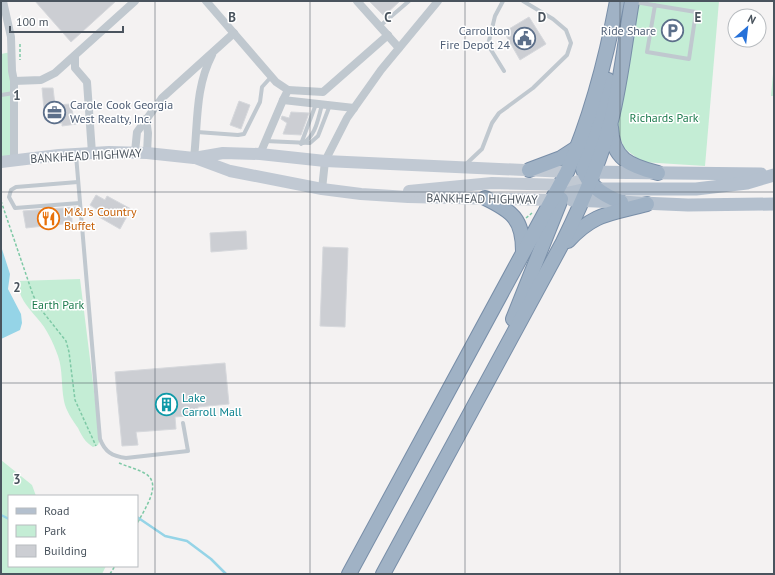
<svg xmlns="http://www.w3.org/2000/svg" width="775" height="575" viewBox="0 0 775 575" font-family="'PT Sans',sans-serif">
  <rect width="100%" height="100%" fill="#f4f2f2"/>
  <g fill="#c4edd5">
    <polygon points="638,1 719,1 705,166 642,162 624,148 617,128"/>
    <polygon points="11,52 14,160 1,160 1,54"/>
    <polygon points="774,63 774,96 771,96"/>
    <path d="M80,279L100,439L98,445L93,447C85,442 82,436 78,428C72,419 66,411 64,401C61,385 63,371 58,356C53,342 47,329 37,318C27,306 19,298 17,281Z"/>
    <polygon points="1,460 32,485 36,496 9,496 9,566 106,566 102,574 1,574"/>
  </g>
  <polygon fill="#95d4e7" points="1,246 10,274 8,289 21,314 22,323 20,330 1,339"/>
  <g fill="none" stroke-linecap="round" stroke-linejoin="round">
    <g stroke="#95d4e7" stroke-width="2.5">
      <polyline points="1,515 9,519"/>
      <polyline points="137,517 165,536 187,541 211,559 226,574"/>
    </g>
  </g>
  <g fill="#ccced3" stroke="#d6d8dc">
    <polygon points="35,1 116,1 71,42"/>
    <polygon points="369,1 400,1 384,16"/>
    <polygon points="529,17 546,44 520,60 504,32"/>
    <polygon points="42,88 53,88 55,105 71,104 73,115 77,116 77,124 62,126 62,123 53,124 53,119 45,120"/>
    <polygon points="239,101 250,105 241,129 230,125"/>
    <polygon points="291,112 309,113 301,135 283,134 287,123 281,119 282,116 289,118"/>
    <polygon points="96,195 105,200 107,196 131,209 120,229 99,217 101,212 90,205"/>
    <polygon points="76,207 78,214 72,215 72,223 26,228 23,211"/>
    <polygon points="246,231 247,249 211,252 210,233"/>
    <polygon points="323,247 348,248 345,327 320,326"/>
    <polygon points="225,363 229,404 198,407 198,415 175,417 176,429 136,432 138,445 122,446 115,372"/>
  </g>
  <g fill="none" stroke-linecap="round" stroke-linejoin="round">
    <defs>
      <g id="trunk">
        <path d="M608,80L605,98L583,169C588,186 605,196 621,202"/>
        <path d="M611,127C612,159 630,166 658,173"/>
        <polyline points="529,170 561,158 578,147"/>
        <path d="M485,198C512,211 523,219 523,251"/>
        <path d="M568,241C595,212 611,214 647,204"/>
        <polyline points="513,319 561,199"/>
        <path d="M349,574L567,172C591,117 606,60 617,1"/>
        <path d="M383,574L563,242C582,203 600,163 611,121C621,82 625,41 632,1"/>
      </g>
    </defs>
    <use href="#trunk" stroke="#788ea8" stroke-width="16"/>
    <g stroke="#7ec9a6" stroke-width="1.5" stroke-dasharray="3 2" stroke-linecap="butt">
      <polyline points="20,44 20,60"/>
      <polyline points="1,201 33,295 39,307 66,341 69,352 75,400 96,446"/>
      <polyline points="526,218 532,213"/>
      <path d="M119,463C128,467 138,469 146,474C163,485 143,511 137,524"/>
      <polyline points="110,574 115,566"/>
    </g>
    <g stroke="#c0c8cf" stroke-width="4">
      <polyline points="503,1 495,16 488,45 504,71"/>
      <polyline points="635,2 696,12 689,59 647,52 655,5"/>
      <polyline points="380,26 409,1"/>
      <polyline points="1,95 14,93"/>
      <polyline points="197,132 238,135 244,134 260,102 262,87 271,77"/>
      <polyline points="265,141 310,143 318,136 330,105"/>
      <path d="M303,143C316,136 318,118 322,105"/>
      <polyline points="301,144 316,104"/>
      <path d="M76,155L100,439C105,452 112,456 126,458L188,451L183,423"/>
      <polyline points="465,165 482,149 492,123 499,113 533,88 567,55 571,43 566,30 553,19 523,1"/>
      <polyline points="78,182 16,187 11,190 9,197 15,208 80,203"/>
    </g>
    <g stroke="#c0c8cf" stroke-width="8">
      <polyline points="3,1 11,37 12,71 14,81 14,160"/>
      <polyline points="206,1 276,82 288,90 283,100 354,108"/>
      <polyline points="357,1 399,48"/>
      <polyline points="75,56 75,68 87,82 92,153"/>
      <polyline points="14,81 41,80 55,73 135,1"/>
      <polyline points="288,90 323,92 388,35"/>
      <polyline points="146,119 148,133 147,153"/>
      <polyline points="135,152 137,132 162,98 234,33"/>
      <polyline points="260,154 283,100"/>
      <path d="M194,158C198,122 195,88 212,55"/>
      <polyline points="322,189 325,161 347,118 381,70 438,1"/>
    </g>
    <g stroke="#c1c9d3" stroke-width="12">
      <polyline points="195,158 230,171 322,189 361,194 408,197 552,200"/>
      <polyline points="1,162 59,155 109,152 147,153 194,158 223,153 260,154 325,161 567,172"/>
      <polyline points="409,191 492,183 566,185 582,180 594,172"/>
    </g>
    <g stroke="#b4c0ce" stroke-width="13">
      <polyline points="584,172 761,174"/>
      <polyline points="552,200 569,193 587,189 696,189 747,183 774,175"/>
      <polyline points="572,200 688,205 774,204"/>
    </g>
    <use href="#trunk" stroke="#a0b2c5" stroke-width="14"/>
  </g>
  <path fill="none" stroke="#4a545e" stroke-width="1" stroke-opacity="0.55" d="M155,1V574M310,1V574M465,1V574M620,1V574M1,192H774M1,383H774"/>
  <defs>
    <symbol id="parking-ring" viewBox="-11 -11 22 22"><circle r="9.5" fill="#fff" stroke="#5c6f8a" stroke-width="1.5"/><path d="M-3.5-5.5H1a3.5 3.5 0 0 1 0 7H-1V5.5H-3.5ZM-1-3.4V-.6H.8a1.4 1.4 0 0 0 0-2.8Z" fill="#5c6f8a"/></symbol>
    <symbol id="civic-ring" viewBox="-11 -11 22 22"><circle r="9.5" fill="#fff" stroke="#5c6f8a" stroke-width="1.5"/><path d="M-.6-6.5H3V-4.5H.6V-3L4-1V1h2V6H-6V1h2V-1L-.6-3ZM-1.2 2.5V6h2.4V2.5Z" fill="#5c6f8a"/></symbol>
    <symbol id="office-ring" viewBox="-11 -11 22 22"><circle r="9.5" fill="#fff" stroke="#5c6f8a" stroke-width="1.5"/><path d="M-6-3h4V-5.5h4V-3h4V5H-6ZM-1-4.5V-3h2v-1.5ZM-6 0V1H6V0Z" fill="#5c6f8a"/></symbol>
    <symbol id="restaurant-ring" viewBox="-11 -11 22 22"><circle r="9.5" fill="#fff" stroke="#e8710a" stroke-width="1.5"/><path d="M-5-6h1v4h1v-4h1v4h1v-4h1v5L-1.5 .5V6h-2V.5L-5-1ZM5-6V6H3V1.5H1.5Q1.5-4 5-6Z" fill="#e8710a"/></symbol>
    <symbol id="building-ring" viewBox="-11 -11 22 22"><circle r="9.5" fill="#fff" stroke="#0f9aa8" stroke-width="1.5"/><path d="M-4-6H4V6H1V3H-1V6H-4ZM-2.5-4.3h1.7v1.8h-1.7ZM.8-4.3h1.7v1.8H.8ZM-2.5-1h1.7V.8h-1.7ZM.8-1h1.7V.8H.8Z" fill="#0f9aa8"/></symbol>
  </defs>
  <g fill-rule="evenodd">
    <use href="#parking-ring" x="660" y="18" width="25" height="25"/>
    <use href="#civic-ring" x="512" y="26" width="25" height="25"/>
    <use href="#office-ring" x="42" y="100" width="25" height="25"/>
    <use href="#restaurant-ring" x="36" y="206" width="25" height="25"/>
    <use href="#building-ring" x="154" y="392" width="25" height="25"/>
  </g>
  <g text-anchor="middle" stroke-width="3" stroke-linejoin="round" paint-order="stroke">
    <g font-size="12" fill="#4e5e75" stroke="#fff" text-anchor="end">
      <text x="510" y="35">Carrollton<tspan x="510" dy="14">Fire Depot 24</tspan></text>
      <text x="656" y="35">Ride Share</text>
      <text x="70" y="109" text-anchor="start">Carole Cook Georgia<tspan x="70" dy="14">West Realty, Inc.</tspan></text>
    </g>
    <g font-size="12" fill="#1e7c4f" stroke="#fff">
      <text x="664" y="122">Richards Park</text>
      <text x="58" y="309">Earth Park</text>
    </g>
    <g font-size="12" fill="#4a545e" stroke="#fff">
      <text transform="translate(86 156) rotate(-3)" y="4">BANKHEAD HIGHWAY</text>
      <text transform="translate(482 199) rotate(1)" y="4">BANKHEAD HIGHWAY</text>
    </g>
    <g font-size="12" fill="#c56008" stroke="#fff" text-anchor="start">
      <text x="64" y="216">M&amp;J's Country<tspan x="64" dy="14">Buffet</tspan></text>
    </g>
    <g font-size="12" fill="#0d838f" stroke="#fff" text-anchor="start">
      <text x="182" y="402">Lake<tspan x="182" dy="14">Carroll Mall</tspan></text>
    </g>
  </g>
  <g font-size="13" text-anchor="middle" font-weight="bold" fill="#4a545e" stroke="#fff" stroke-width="3" stroke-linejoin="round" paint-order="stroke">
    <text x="232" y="22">B</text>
    <text x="388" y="22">C</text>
    <text x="542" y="22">D</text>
    <text x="698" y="22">E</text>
    <text x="17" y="100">1</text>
    <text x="17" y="292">2</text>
    <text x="17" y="484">3</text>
  </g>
  <rect width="775" height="575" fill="none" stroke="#4a545e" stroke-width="4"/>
  <rect x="8" y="495" width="130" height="72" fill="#ffffff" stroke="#b7bbbf"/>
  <rect x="16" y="508" width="20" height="6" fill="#b4c0ce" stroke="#b7bbbf"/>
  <text x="44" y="515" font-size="12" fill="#4a545e">Road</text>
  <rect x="16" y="525" width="20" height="12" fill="#c4edd5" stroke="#b7bbbf"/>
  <text x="44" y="535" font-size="12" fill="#4a545e">Park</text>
  <rect x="16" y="545" width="20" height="12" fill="#ccced3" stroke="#b7bbbf"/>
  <text x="44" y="555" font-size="12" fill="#4a545e">Building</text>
  <g transform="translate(747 28) rotate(28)"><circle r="19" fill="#ffffff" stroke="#b7bbbf"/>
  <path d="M0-3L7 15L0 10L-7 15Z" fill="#2671d9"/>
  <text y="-6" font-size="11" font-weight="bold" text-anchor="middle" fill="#4a545e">N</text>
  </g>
  <path d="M10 26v6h113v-6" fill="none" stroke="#4a545e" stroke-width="2"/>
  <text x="16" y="26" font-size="12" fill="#4a545e" stroke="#ffffff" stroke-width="3" paint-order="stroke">100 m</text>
</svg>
